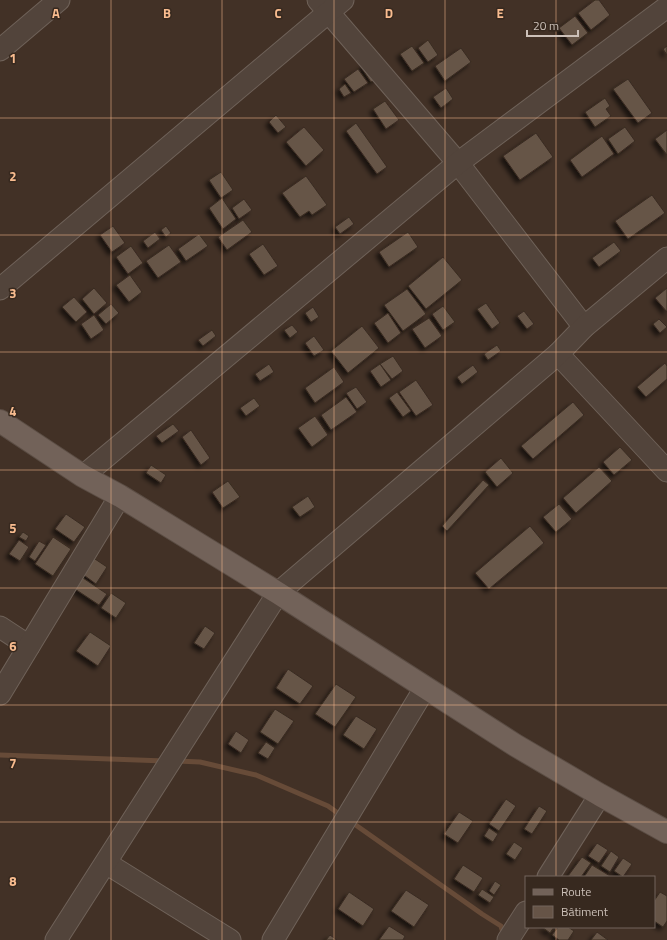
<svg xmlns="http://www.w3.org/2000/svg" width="667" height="940" viewBox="0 0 667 940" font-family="'Titillium Web',sans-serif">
  <defs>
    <filter id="shadow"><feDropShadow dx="-3.5" dy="3.5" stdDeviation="2" flood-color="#0009"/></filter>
  </defs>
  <rect width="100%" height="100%" fill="#423126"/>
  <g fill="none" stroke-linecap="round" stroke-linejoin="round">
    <g stroke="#674b38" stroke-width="5">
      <polyline points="0,755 165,761"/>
      <polyline points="177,761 200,762 256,775 328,806 342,816"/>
      <polyline points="350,821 482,914 501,926 504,936"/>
    </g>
  </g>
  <g fill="#665447" stroke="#392b21" filter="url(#shadow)">
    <polygon points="595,0 599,0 610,15 591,30 578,13"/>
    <polygon points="575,16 588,33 572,45 559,28"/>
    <polygon points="428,40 438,55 428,62 418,48"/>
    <polygon points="412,46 424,63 412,71 400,54"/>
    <polygon points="667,46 667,55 663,49"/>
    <polygon points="461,48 471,62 445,81 435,66"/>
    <polygon points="368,62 378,77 371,82 361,67"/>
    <polygon points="358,69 368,83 354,92 344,79"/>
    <polygon points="628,79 652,113 638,123 613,89"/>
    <polygon points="345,84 351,93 344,97 339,89"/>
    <polygon points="446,88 453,99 441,108 433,97"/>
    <polygon points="605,98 610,106 606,109 611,116 595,127 585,112"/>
    <polygon points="385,101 399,120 386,129 373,109"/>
    <polygon points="276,115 286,127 278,133 269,122"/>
    <polygon points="356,123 387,167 377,174 346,131"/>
    <polygon points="304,127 324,150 306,166 286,142"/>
    <polygon points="625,127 635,141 618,154 608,139"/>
    <polygon points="667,130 667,155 655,139"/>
    <polygon points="536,133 553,157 520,180 503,156"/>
    <polygon points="602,136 614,154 582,177 570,160"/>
    <polygon points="221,172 233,190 221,198 209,180"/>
    <polygon points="306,176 327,205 312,215 309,211 300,217 282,193"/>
    <polygon points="652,195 665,213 628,239 615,221"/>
    <polygon points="222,198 236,219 223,229 209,208"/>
    <polygon points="244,199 252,210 239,219 232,208"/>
    <polygon points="349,217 354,224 340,234 335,227"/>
    <polygon points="243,220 252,232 227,250 218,237"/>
    <polygon points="113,226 125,243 112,252 100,235"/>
    <polygon points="166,226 171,233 166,237 161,230"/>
    <polygon points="155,232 160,239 148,248 143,241"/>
    <polygon points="408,232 418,247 389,267 379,252"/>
    <polygon points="199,234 208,246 186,261 178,249"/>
    <polygon points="614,242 621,251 599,267 592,258"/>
    <polygon points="263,244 278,266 264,275 249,254"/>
    <polygon points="169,245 181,262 158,278 146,261"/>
    <polygon points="131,246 143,263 128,274 116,257"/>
    <polygon points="443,257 462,280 426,309 408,286"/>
    <polygon points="130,275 142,292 129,302 116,285"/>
    <polygon points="94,288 107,303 94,314 82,299"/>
    <polygon points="667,288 667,312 655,298"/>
    <polygon points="407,289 426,314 403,331 384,305"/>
    <polygon points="74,297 87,312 76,322 62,307"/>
    <polygon points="486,303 500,323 492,329 477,309"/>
    <polygon points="111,304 119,313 106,324 98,315"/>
    <polygon points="443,306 455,322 443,330 432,314"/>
    <polygon points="313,307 319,317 311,322 305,313"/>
    <polygon points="524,311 534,324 527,329 517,316"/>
    <polygon points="388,313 401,333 388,343 374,323"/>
    <polygon points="94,315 104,330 91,339 81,324"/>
    <polygon points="429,318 442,336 425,348 412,329"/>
    <polygon points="659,319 667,327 660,333 653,324"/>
    <polygon points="292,325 298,332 290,338 284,330"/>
    <polygon points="362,326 379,348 348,373 331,351"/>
    <polygon points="212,330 216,336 203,346 198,340"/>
    <polygon points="314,336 324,350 314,356 305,343"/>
    <polygon points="497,345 501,351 488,360 484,354"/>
    <polygon points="393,356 403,371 392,379 380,364"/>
    <polygon points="665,363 667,366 667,379 646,397 637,387"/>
    <polygon points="269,364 274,372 260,381 255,374"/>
    <polygon points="380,364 391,380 381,387 370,371"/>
    <polygon points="473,365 478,372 462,384 457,377"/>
    <polygon points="334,367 344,382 315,403 305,388"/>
    <polygon points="416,380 433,405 416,416 399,392"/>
    <polygon points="356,387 367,402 357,409 346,393"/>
    <polygon points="397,392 411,411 403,417 389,398"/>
    <polygon points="346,397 357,412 331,430 321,415"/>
    <polygon points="254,398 260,406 246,416 240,408"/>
    <polygon points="573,402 584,415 533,459 521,446"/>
    <polygon points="315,416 328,435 312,447 298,428"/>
    <polygon points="173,424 179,431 162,443 156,436"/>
    <polygon points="191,430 210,458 201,465 182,437"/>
    <polygon points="620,447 632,460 614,475 603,462"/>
    <polygon points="501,458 513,473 497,487 485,472"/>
    <polygon points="151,465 166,475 161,483 146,473"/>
    <polygon points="599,467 612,481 576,513 563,498"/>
    <polygon points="483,480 489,485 447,531 442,526"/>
    <polygon points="228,481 240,497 223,508 212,492"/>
    <polygon points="308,496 315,507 300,517 292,507"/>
    <polygon points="559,504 572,519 556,532 543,517"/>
    <polygon points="66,514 85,527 74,542 55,529"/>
    <polygon points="530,526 544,543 489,589 475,573"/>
    <polygon points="23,532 29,536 26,541 19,537"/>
    <polygon points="53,537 71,549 53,576 35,564"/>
    <polygon points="19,540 29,547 20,561 9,554"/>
    <polygon points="39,541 46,545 35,561 29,557"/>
    <polygon points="92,557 107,567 96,584 81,573"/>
    <polygon points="83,578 107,594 99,605 75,589"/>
    <polygon points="111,593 126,603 116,618 101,608"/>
    <polygon points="205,626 215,633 204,649 194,643"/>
    <polygon points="90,632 111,646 98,666 76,651"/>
    <polygon points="288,669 313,686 300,704 276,688"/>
    <polygon points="336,684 356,697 335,727 315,714"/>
    <polygon points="275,709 294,721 278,744 260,732"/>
    <polygon points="356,716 377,729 364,749 343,735"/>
    <polygon points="236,731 249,740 241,753 228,744"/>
    <polygon points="266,742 275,748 268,759 258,753"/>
    <polygon points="506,799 516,806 499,831 489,824"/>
    <polygon points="539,806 547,811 532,834 524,829"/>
    <polygon points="459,812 473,821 458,843 444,834"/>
    <polygon points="489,828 498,834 493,842 484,836"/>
    <polygon points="514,842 523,848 515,860 506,854"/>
    <polygon points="597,843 608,850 599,863 588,856"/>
    <polygon points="611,851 619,857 610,872 601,866"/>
    <polygon points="582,857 591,863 581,877 568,876"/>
    <polygon points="623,858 632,864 623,877 614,871"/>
    <polygon points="463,865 483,878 474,892 454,879"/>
    <polygon points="592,865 610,876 609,877 584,877"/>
    <polygon points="495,881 501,885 494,895 489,891"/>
    <polygon points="482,889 494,897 490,903 478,895"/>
    <polygon points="406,890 429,905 414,927 391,911"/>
    <polygon points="349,892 374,909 363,926 338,909"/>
    <polygon points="660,892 667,896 667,921 663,927 654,921 654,901"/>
    <polygon points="389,926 405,936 403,940 379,940"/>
    <polygon points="542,927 554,927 550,933"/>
    <polygon points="558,927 568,927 574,931 568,940 559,940 552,935"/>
    <polygon points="597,932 608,940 591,940"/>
    <polygon points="330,935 337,940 326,940"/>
  </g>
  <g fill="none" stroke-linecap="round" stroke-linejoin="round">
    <defs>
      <g id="minor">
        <polyline points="318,0 458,163 584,327"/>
        <polyline points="0,50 59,0"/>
        <polyline points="0,289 343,0"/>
        <polyline points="558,354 667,471"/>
        <polyline points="83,476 458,163 667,7"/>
        <polyline points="0,627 29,646"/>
        <polyline points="0,694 120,496"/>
        <polyline points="106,863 230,940"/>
        <polyline points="548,877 600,795"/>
        <polyline points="56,940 278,593 558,354 584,327 667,258"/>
        <polyline points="273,940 425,688"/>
        <polyline points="508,940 526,912"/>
      </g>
      <polyline id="major" points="0,421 83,476 120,496 278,593 515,745 600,795 667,832"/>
    </defs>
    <use href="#minor" stroke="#6f6259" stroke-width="23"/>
    <use href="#major" stroke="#5b4d44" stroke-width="24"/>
    <use href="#minor" stroke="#52443b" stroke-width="21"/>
    <use href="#major" stroke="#726259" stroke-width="22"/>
  </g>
  <path fill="none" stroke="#f9bc8f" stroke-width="1" stroke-opacity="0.55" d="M111,0V940M222,0V940M334,0V940M445,0V940M556,0V877M0,118H667M0,235H667M0,352H667M0,470H667M0,588H667M0,705H667M0,822H667M556,927V940"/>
  <g font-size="13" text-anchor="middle" font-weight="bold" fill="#f9bc8f" stroke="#37291f" stroke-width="3" stroke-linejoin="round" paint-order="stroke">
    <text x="56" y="18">A</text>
    <text x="167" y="18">B</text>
    <text x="278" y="18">C</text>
    <text x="389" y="18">D</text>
    <text x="500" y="18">E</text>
    <text x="13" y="63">1</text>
    <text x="13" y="181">2</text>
    <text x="13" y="298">3</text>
    <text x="13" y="416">4</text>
    <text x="13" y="533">5</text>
    <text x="13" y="651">6</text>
    <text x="13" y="768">7</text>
    <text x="13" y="886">8</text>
  </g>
  <rect x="525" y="876" width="130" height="52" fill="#37291f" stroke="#73655c"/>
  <rect x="533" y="889" width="20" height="6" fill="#726259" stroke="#73655c"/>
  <text x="561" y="896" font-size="12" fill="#ccc0b8">Route</text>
  <rect x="533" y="906" width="20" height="12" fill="#665447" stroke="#73655c"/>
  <text x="561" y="916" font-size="12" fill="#ccc0b8">Bâtiment</text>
  <path d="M527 30v6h51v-6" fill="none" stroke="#ccc0b8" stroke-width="2"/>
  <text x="533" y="30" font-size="12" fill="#ccc0b8" stroke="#37291f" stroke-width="3" paint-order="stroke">20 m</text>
</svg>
